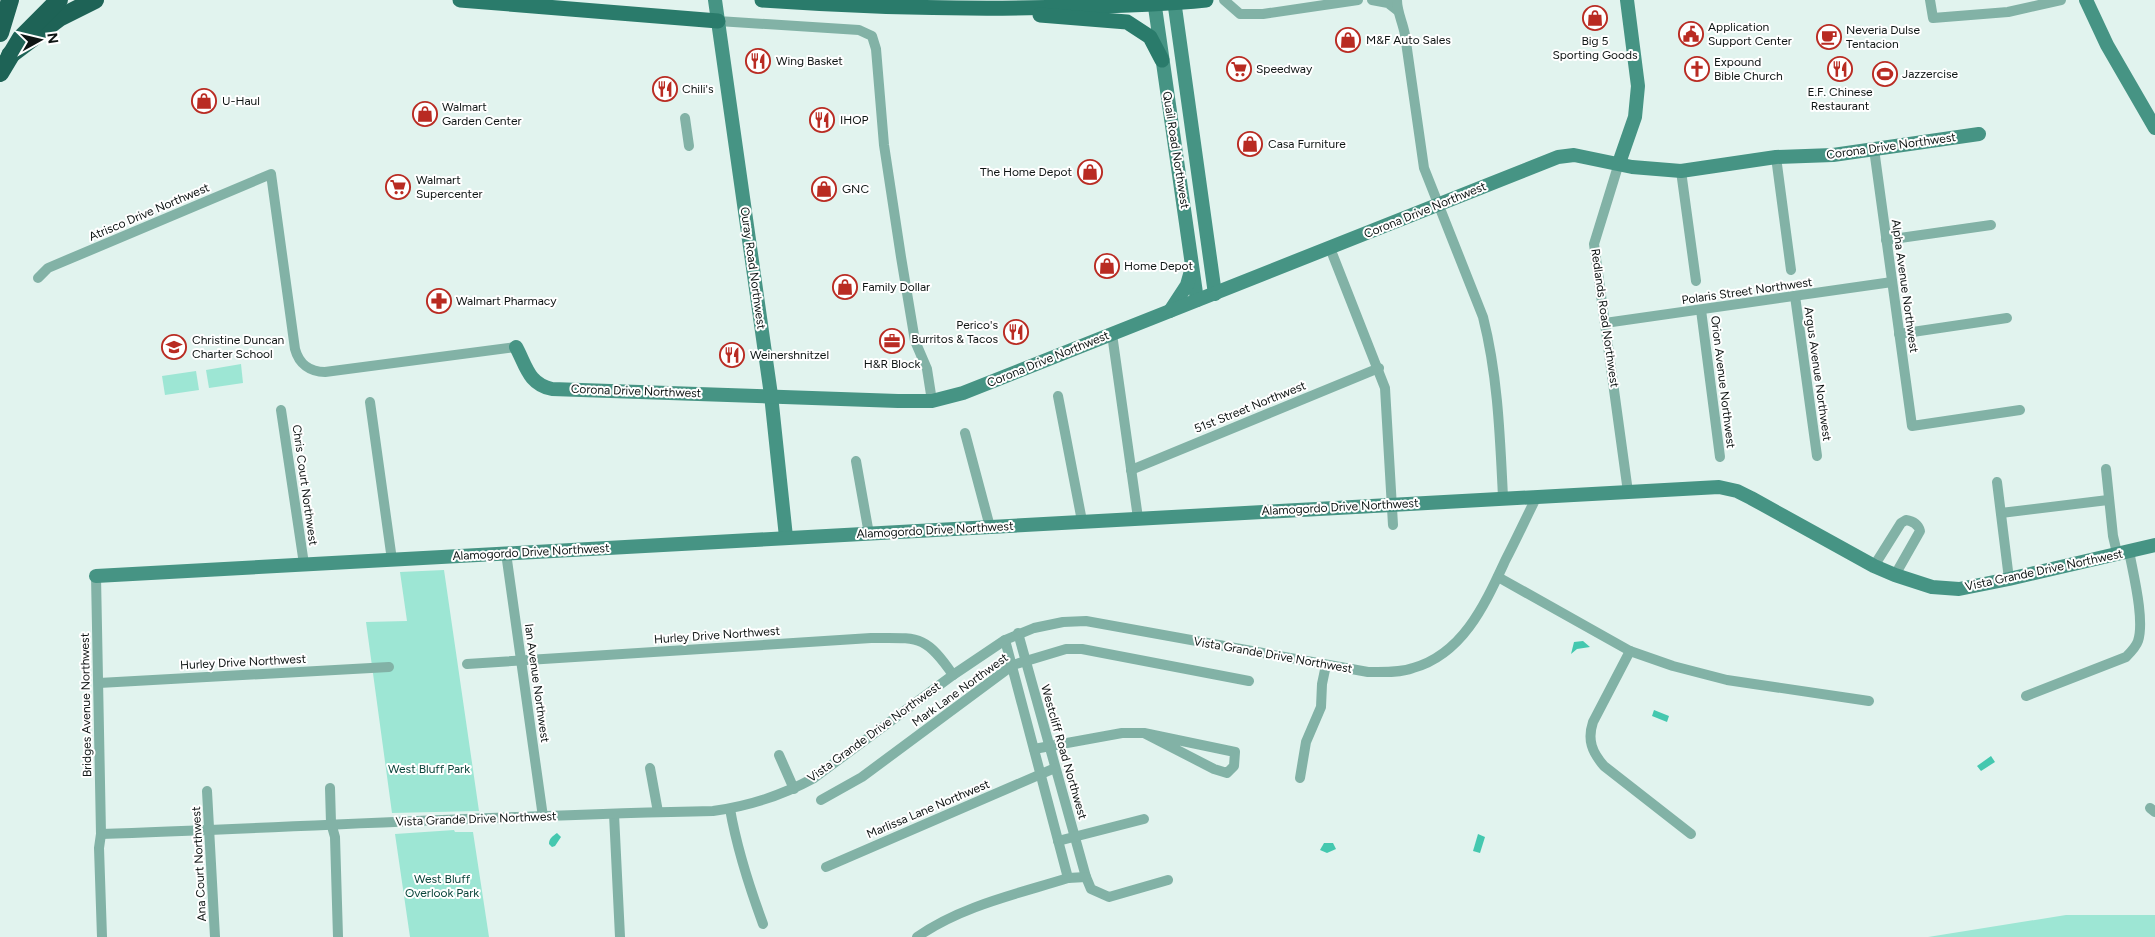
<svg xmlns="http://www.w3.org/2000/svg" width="2155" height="937" viewBox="0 0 2155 937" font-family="Figtree,sans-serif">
  <rect width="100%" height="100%" fill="#e1f3ee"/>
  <g fill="#9de6d4">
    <polygon points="241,364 243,383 209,388 206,370"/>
    <polygon points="196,371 199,390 165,395 162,376"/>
    <polygon points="444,570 479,811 392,813 366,622 407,621 400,572"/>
    <polygon points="454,830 455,832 473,832 489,937 410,937 395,834"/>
    <polygon points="2066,915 2155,915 2155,937 1928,937"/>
  </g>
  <g fill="#44c8af">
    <polygon points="1574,642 1583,641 1590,647 1577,649 1571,654"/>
    <polygon points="1654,710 1669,716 1667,722 1652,716"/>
    <polygon points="1991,756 1995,762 1981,771 1977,766"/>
    <path d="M557,833L561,837L555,846L552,847L549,844C549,838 553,836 557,833Z"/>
    <polygon points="1478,834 1485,837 1480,853 1473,851"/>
    <polygon points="1324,843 1333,843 1336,849 1327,853 1320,850"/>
  </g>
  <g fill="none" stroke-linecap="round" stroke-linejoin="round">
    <g stroke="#82b2a6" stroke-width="10">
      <polyline points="1224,0 1240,14 1263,14 1358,0"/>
      <polyline points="1372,0 1388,3 1397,10"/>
      <path d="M1397,0C1397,12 1403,23 1405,35L1424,168L1483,317C1498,376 1500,437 1503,497"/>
      <polyline points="1930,0 1933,18 2008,12 2061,0"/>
      <polyline points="718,21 859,30 872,36 876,49 884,145 901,257 915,341 927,369 932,401"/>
      <polyline points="685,118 689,146"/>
      <polyline points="1874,149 1912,426 2020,410"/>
      <polyline points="1776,157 1791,270"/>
      <polyline points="1619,163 1594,244 1628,492"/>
      <polyline points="1681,171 1696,281"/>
      <polyline points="1886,240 1991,225"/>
      <polyline points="1330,248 1385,388 1393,525"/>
      <path d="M38,278L48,268L271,174L295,349C299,364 310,372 325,372L516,347"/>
      <polyline points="1795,296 1817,456"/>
      <polyline points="1701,310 1720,457"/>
      <polyline points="1605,323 1892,282"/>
      <polyline points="1112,334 1138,518"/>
      <polyline points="1899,334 2007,318"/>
      <polyline points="1058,396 1082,521"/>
      <polyline points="370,402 392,560"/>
      <polyline points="281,410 304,564"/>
      <polyline points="965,433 990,527"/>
      <polyline points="856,461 869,534"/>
      <polyline points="2106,469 2113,536 2117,553"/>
      <polyline points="1131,470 1379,368"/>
      <polyline points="1997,482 2009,579"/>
      <polyline points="2001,513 2108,500"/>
      <polyline points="506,553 543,817"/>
      <path d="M1874,566L1901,523L1906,520C1913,521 1918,524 1920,531L1895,575"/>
      <polyline points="96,576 101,834 99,848 102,937"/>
      <polyline points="1498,577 1630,651 1673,666 1727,680 1869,701"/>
      <polyline points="1018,633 1086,877"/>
      <polyline points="1005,640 1068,878"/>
      <path d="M1630,651L1593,722C1587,740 1592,752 1604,766L1691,834"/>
      <path d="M467,664L871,638C918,638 925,634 953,675"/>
      <polyline points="99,683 389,667"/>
      <path d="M2026,696L2126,657C2131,652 2136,647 2138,641C2145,620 2133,573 2129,551"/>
      <polyline points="1034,749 1122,733 1144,733 1235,752 1234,766 1227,773 1214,769 1144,733"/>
      <polyline points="779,755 794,789"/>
      <polyline points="650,768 658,812"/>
      <polyline points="1300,778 1306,742 1321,707 1322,684 1326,665"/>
      <polyline points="330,788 331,823 335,837 338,937"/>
      <polyline points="207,791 215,937"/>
      <polyline points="821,800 862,777 1013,665 1066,649 1082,649 1249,681"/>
      <polyline points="2150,808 2155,812"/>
      <path d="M730,809C737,849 749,886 763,924"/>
      <polyline points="614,814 620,937"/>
      <path d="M101,834C305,827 509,815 713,811C750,806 781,796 814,778L953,675L1005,640L1034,628L1063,622L1086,621L1368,672C1383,672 1399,673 1413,668C1463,654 1485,604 1505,561C1516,540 1526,518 1537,496"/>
      <polyline points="1058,841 1144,819"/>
      <polyline points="826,867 1055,768"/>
      <path d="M917,937C961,906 1017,894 1068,878L1086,877L1091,889L1109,897L1168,880"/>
    </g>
    <g stroke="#469484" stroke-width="14">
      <polyline points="715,0 771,395 786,537"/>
      <polyline points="1154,0 1197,300"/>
      <polyline points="1174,0 1215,294"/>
      <polyline points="2086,0 2107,45 2155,128"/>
      <polyline points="1619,163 1635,117 1638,86 1627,0"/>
      <polyline points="1170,311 1187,285 1191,271"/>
      <path d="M516,347C526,365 528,384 552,389L898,401H932L963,393L1558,157L1574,155L1632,167L1681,171L1776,157L1833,155L1979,134"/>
      <polyline points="96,576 1719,487 1737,491 1751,498 1874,566 1895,575 1932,587 1959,589 2009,579 2155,545"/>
    </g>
    <g stroke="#2a7b6b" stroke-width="15">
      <polyline points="460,0 718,21"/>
      <path d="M762,0C863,7 964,10 1066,7C1113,6 1159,5 1206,0"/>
      <polyline points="1040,15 1127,22 1150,37 1162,60"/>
    </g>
    <g stroke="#1e6356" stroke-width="18">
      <polyline points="0,33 10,0"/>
      <polyline points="10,55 59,18 95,0"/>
      <polyline points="0,73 21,38 59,0"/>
    </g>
  </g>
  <defs>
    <symbol id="shop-ring" viewBox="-11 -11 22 22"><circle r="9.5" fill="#fff" stroke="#b92b22" stroke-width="1.5"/><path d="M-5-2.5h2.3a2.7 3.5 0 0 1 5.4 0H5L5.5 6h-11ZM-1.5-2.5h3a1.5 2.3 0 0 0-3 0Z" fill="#b92b22"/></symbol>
    <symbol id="civic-ring" viewBox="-11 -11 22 22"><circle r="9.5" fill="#fff" stroke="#b92b22" stroke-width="1.5"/><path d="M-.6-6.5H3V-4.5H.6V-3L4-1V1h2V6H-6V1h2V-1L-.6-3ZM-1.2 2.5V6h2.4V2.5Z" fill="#b92b22"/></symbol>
    <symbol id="cafe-ring" viewBox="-11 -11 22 22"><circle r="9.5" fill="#fff" stroke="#b92b22" stroke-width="1.5"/><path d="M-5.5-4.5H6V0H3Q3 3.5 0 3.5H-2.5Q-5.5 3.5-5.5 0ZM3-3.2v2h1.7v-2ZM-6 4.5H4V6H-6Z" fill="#b92b22"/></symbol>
    <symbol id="restaurant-ring" viewBox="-11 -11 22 22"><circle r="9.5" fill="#fff" stroke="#b92b22" stroke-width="1.5"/><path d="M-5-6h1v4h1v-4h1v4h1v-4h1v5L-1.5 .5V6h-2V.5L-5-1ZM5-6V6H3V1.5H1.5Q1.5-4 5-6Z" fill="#b92b22"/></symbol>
    <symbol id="supermarket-ring" viewBox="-11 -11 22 22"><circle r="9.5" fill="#fff" stroke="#b92b22" stroke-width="1.5"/><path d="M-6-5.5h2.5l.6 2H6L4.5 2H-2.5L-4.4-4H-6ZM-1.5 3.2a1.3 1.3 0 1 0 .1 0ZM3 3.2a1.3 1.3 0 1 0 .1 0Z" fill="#b92b22"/></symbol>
    <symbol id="church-ring" viewBox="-11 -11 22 22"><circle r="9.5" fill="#fff" stroke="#b92b22" stroke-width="1.5"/><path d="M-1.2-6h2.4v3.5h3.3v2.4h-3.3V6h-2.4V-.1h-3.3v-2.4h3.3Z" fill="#b92b22"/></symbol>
    <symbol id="stadium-ring" viewBox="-11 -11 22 22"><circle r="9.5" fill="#fff" stroke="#b92b22" stroke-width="1.5"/><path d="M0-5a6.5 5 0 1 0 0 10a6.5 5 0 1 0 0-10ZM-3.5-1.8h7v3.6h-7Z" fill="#b92b22"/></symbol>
    <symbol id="pharmacy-ring" viewBox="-11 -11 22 22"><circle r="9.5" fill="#fff" stroke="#b92b22" stroke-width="1.5"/><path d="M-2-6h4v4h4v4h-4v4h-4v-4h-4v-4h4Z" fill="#b92b22"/></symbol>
    <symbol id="office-ring" viewBox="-11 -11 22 22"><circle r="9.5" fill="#fff" stroke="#b92b22" stroke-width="1.5"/><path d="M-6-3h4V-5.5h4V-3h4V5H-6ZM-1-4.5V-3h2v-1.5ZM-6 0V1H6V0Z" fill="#b92b22"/></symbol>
    <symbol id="school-ring" viewBox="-11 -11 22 22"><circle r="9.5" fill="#fff" stroke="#b92b22" stroke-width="1.5"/><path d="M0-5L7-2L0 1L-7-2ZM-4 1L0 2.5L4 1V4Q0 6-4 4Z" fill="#b92b22"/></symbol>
  </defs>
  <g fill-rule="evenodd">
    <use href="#shop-ring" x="1581" y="4" width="28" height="28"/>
    <use href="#civic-ring" x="1677" y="20" width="28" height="28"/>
    <use href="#cafe-ring" x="1815" y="23" width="28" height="28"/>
    <use href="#shop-ring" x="1334" y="26" width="28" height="28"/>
    <use href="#restaurant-ring" x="744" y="47" width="28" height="28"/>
    <use href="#supermarket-ring" x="1225" y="55" width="28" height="28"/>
    <use href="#church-ring" x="1683" y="55" width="28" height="28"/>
    <use href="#restaurant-ring" x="1826" y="55" width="28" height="28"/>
    <use href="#stadium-ring" x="1871" y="60" width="28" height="28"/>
    <use href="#restaurant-ring" x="651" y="75" width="28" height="28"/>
    <use href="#shop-ring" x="190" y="87" width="28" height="28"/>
    <use href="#shop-ring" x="411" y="100" width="28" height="28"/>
    <use href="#restaurant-ring" x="808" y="106" width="28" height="28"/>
    <use href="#shop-ring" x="1236" y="130" width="28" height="28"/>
    <use href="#shop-ring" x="1076" y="158" width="28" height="28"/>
    <use href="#supermarket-ring" x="384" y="173" width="28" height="28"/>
    <use href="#shop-ring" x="810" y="175" width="28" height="28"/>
    <use href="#shop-ring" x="1093" y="252" width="28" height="28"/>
    <use href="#shop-ring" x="831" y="273" width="28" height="28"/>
    <use href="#pharmacy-ring" x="425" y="287" width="28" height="28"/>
    <use href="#restaurant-ring" x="1002" y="318" width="28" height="28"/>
    <use href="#office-ring" x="878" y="327" width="28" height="28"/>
    <use href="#school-ring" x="160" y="333" width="28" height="28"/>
    <use href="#restaurant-ring" x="718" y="341" width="28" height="28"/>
  </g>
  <g text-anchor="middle" stroke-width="4" stroke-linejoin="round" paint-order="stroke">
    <g font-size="12" fill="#0e1413" stroke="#fff" text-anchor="start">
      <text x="1708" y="31">Application<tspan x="1708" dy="14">Support Center</tspan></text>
      <text x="1846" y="34">Neveria Dulse<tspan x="1846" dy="14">Tentacion</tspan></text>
      <text x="1366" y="44">M&amp;F Auto Sales</text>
      <text x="1595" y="45" text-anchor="middle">Big 5<tspan x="1595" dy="14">Sporting Goods</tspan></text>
      <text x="776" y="65">Wing Basket</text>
      <text x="1714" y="66">Expound<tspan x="1714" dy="14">Bible Church</tspan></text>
      <text x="1256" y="73">Speedway</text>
      <text x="1902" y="78">Jazzercise</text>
      <text x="682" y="93">Chili's</text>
      <text x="1840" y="96" text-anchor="middle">E.F. Chinese<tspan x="1840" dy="14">Restaurant</tspan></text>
      <text x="222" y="105">U-Haul</text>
      <text x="442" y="111">Walmart<tspan x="442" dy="14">Garden Center</tspan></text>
      <text x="840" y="124">IHOP</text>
      <text x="1268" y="148">Casa Furniture</text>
      <text x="1072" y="176" text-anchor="end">The Home Depot</text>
      <text x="416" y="184">Walmart<tspan x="416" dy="14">Supercenter</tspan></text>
      <text x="842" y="193">GNC</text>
      <text x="1124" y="270">Home Depot</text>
      <text x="862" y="291">Family Dollar</text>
      <text x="456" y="305">Walmart Pharmacy</text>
      <text x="998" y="329" text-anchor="end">Perico's<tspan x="998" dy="14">Burritos &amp; Tacos</tspan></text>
      <text x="192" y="344">Christine Duncan<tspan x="192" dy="14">Charter School</tspan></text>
      <text x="750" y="359">Weinershnitzel</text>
      <text x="892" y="368" text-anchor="middle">H&amp;R Block</text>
    </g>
    <g font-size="12" fill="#0e1413" stroke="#fff">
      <text transform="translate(1891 146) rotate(-8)" y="4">Corona Drive Northwest</text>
      <text transform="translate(1176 150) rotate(81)" y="4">Quail Road Northwest</text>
      <text transform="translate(1425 210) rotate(-22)" y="4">Corona Drive Northwest</text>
      <text transform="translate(149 212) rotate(-23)" y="4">Atrisco Drive Northwest</text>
      <text transform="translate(753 268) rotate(82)" y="4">Ouray Road Northwest</text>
      <text transform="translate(1905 286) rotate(82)" y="4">Alpha Avenue Northwest</text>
      <text transform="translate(1747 291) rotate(-8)" y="4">Polaris Street Northwest</text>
      <text transform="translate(1605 318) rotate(82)" y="4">Redlands Road Northwest</text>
      <text transform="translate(1048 359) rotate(-22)" y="4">Corona Drive Northwest</text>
      <text transform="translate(1818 374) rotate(82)" y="4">Argus Avenue Northwest</text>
      <text transform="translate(1723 382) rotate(83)" y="4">Orion Avenue Northwest</text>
      <text transform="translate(636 391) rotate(2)" y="4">Corona Drive Northwest</text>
      <text transform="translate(1250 407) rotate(-22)" y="4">51st Street Northwest</text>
      <text transform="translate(305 485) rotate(82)" y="4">Chris Court Northwest</text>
      <text transform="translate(1340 507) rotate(-3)" y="4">Alamogordo Drive Northwest</text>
      <text transform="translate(935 530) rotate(-3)" y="4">Alamogordo Drive Northwest</text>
      <text transform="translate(531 552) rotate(-3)" y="4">Alamogordo Drive Northwest</text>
      <text transform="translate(2044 570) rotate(-12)" y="4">Vista Grande Drive Northwest</text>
      <text transform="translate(717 635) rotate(-4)" y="4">Hurley Drive Northwest</text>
      <text transform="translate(1273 655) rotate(10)" y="4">Vista Grande Drive Northwest</text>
      <text transform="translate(243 662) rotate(-3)" y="4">Hurley Drive Northwest</text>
      <text transform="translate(537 683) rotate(82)" y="4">Ian Avenue Northwest</text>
      <text transform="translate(960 690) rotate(-36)" y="4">Mark Lane Northwest</text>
      <text transform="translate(86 705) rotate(-91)" y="4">Bridges Avenue Northwest</text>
      <text transform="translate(874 732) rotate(-36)" y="4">Vista Grande Drive Northwest</text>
      <text transform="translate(1064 752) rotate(74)" y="4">Westcliff Road Northwest</text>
      <text transform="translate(928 809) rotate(-23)" y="4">Marlissa Lane Northwest</text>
      <text transform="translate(476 819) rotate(-2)" y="4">Vista Grande Drive Northwest</text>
      <text transform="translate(199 864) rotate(-93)" y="4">Ana Court Northwest</text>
    </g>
    <g font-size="12" fill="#09443a" stroke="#fff">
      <text x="429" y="773">West Bluff Park</text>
      <text x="442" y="883">West Bluff<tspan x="442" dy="14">Overlook Park</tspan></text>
    </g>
  </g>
  <g transform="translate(40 40) rotate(82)" stroke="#ffffff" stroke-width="4" paint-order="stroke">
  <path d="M0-4L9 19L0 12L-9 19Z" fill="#0e1413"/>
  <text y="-8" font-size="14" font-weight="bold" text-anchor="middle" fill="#0e1413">N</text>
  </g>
</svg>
